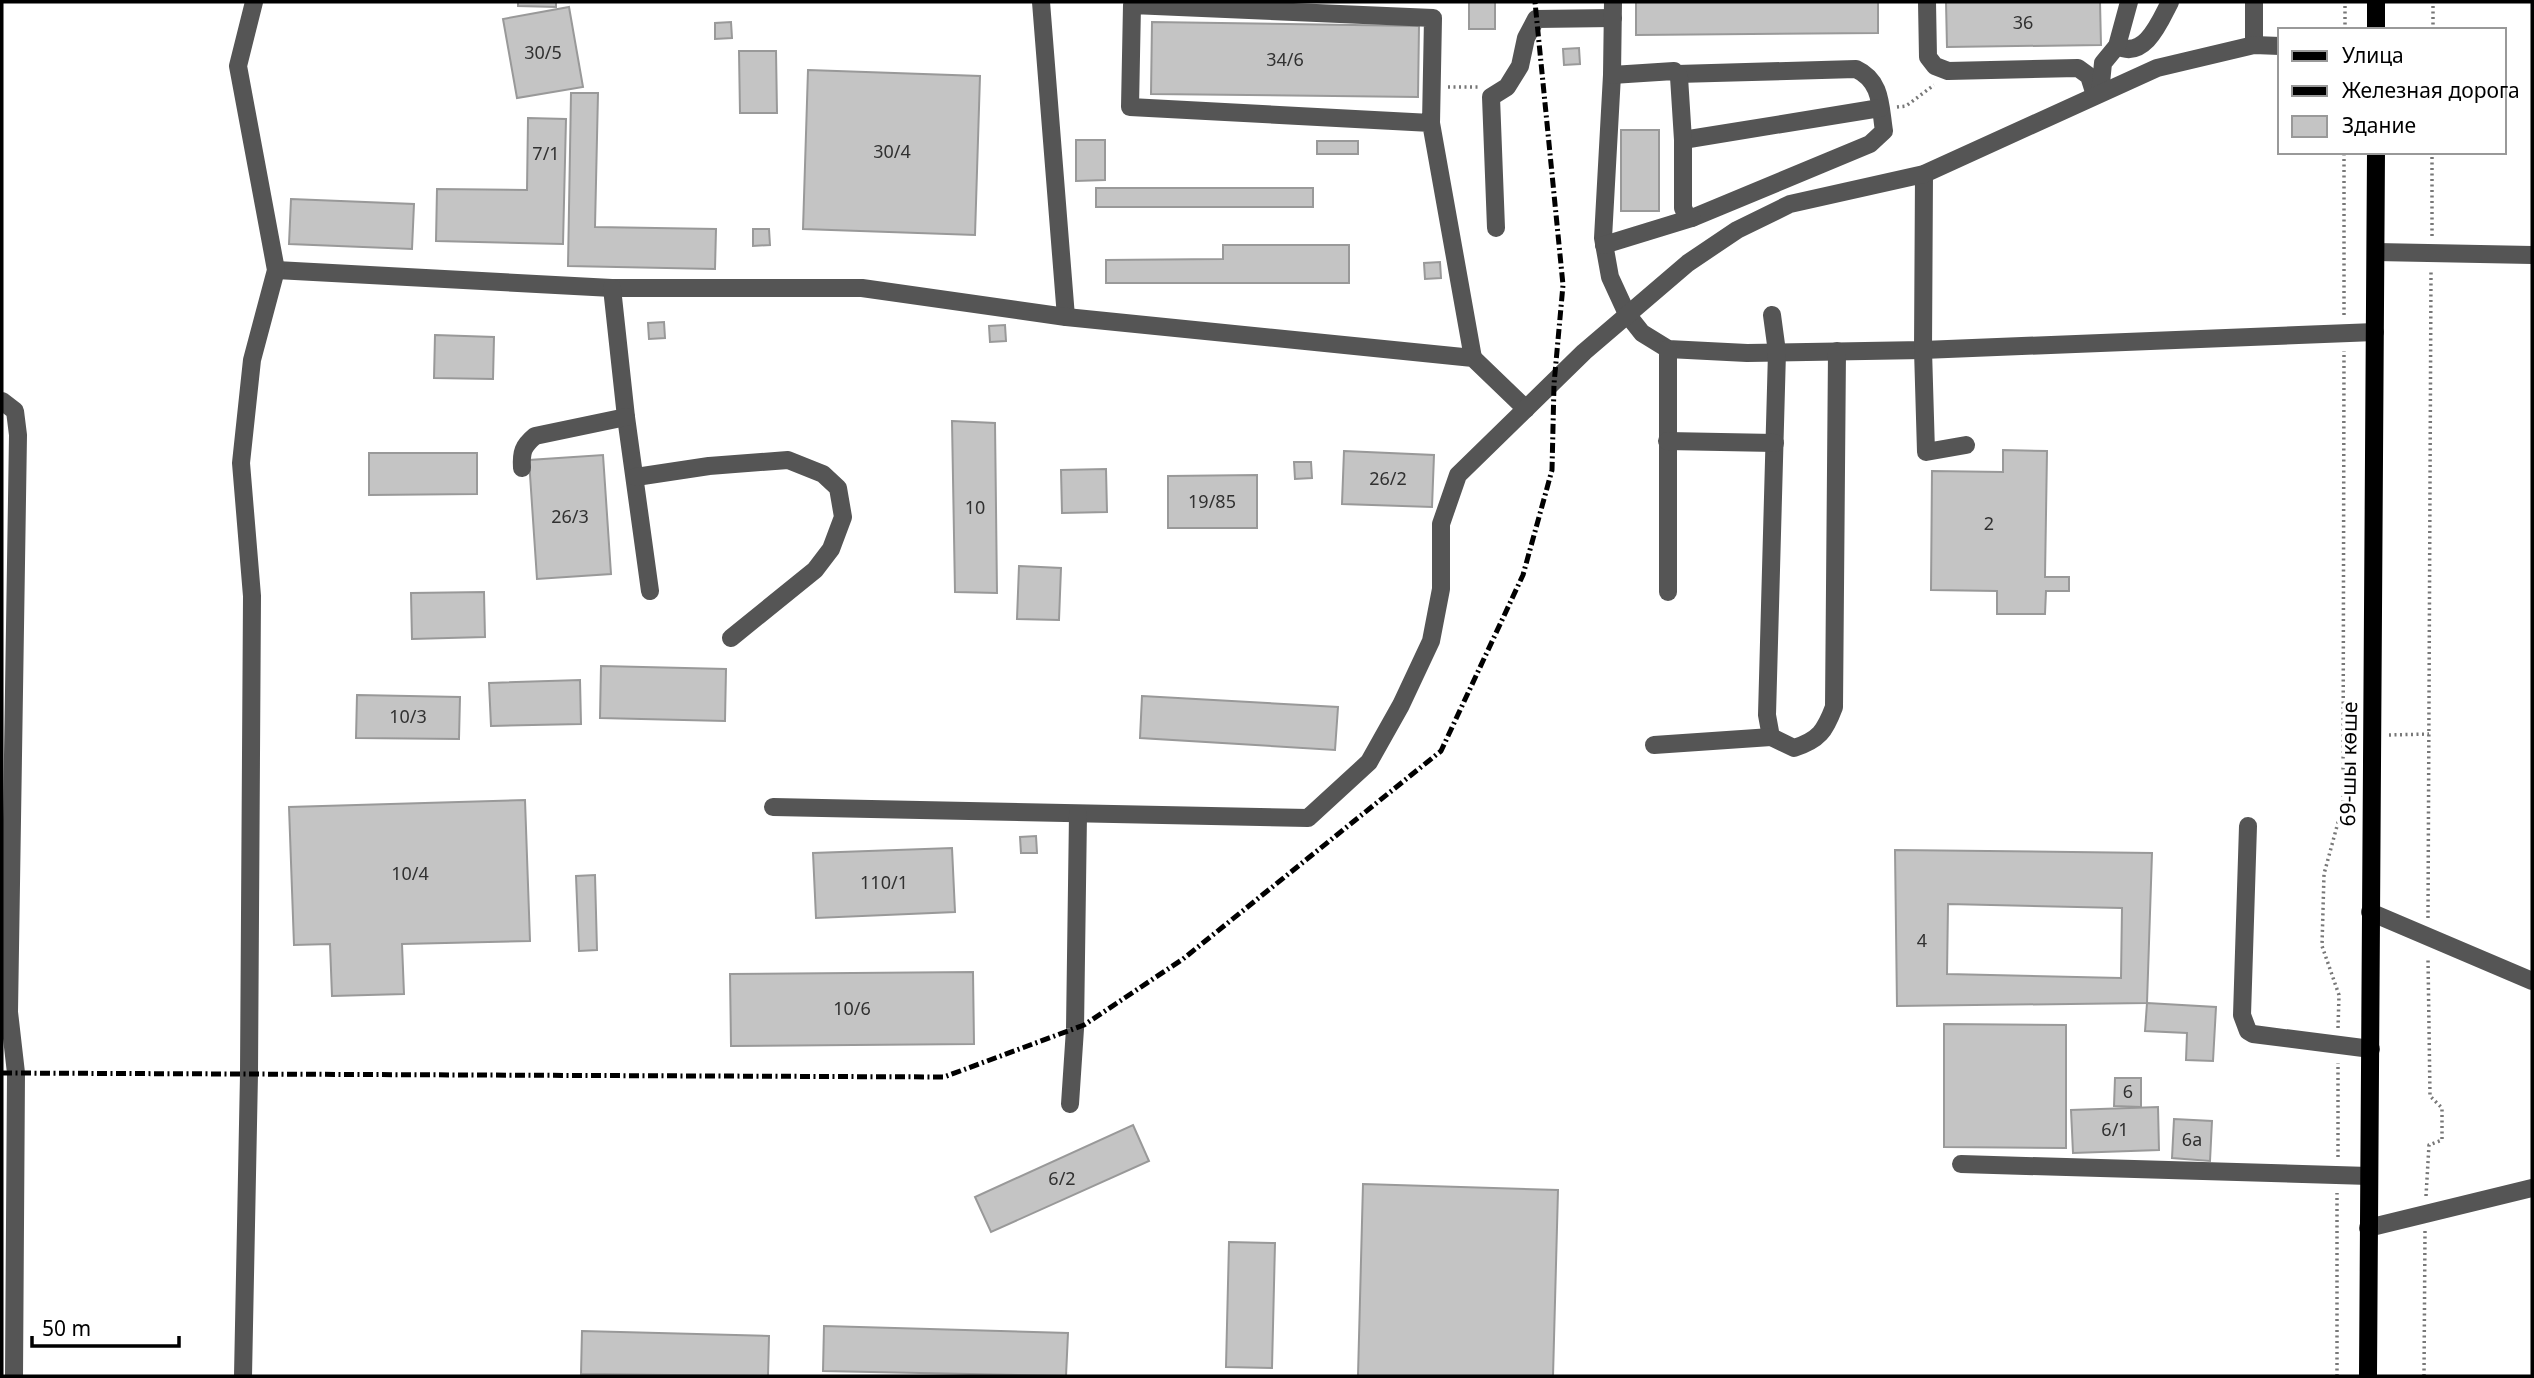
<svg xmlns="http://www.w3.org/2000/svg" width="2534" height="1378" viewBox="0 0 2534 1378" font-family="'Noto Sans',sans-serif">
  <rect width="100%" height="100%" fill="#fff"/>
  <g fill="#c4c4c4" stroke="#999" stroke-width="2" fill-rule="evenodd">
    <polygon points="518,2 556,2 556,7 518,6"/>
    <rect x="1469" y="2" width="26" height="27"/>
    <polygon points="1636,2 1878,2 1878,33 1636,35"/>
    <polygon points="1946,2 2100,2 2101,45 1947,47"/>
    <polygon points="569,7 583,87 517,98 503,19"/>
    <polygon points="731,22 732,38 715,39 715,23"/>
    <polygon points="1152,22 1419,26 1418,97 1151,94"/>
    <polygon points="1579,48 1580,64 1564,65 1563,49"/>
    <polygon points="739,51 776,51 777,113 740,113"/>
    <polygon points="808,70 980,76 975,235 803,229"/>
    <polygon points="571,93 598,93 595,227 716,229 715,269 568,266"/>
    <polygon points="528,118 566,119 563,244 436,241 437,189 527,190"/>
    <rect x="1621" y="130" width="38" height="81"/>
    <polygon points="1076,140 1105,140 1105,180 1076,181"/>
    <rect x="1317" y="141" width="41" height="13"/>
    <rect x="1096" y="188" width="217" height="19"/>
    <polygon points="291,199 414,204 412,249 289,244"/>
    <polygon points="753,229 769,229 770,245 753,246"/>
    <polygon points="1223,245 1349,245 1349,283 1106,283 1106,260 1223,259"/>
    <polygon points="1440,262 1441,278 1425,279 1424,263"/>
    <polygon points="664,322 665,338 649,339 648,323"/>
    <polygon points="1005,325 1006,341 990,342 989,326"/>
    <polygon points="435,335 494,337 493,379 434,378"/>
    <polygon points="952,421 995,423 997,593 955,592"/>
    <polygon points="2003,450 2047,451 2045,577 2069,577 2069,591 2046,591 2045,614 1997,614 1997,591 1931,590 1932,471 2003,472"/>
    <polygon points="1344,451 1434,455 1432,507 1342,504"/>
    <polygon points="369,453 477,453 477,494 369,495"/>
    <polygon points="603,455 611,574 537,579 529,460"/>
    <polygon points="1294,462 1311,462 1312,478 1295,479"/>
    <polygon points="1106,469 1107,512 1062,513 1061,470"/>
    <polygon points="1257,475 1257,528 1168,528 1168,476"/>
    <polygon points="1019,566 1061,568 1059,620 1017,619"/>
    <polygon points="484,592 485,637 412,639 411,593"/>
    <polygon points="601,666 726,669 725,721 600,718"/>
    <polygon points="580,680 581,724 491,726 489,683"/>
    <polygon points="357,695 460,697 459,739 356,738"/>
    <polygon points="1142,696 1338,707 1335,750 1140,738"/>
    <polygon points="525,800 530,941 402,944 404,994 332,996 330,944 294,945 289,807"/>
    <polygon points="1036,836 1037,853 1021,853 1020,837"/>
    <polygon points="952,848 955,912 816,918 813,853"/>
    <path d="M1895,850L2152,853L2147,1003L1897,1006ZM1948,904L2122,908L2121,978L1947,974Z"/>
    <polygon points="595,875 597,950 579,951 576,876"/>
    <polygon points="973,972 974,1044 731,1046 730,974"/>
    <polygon points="2147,1003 2216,1007 2213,1061 2186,1060 2187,1033 2145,1031"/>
    <polygon points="1944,1024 2066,1025 2066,1148 1944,1147"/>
    <polygon points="2115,1078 2141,1078 2141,1107 2114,1106"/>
    <polygon points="2158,1107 2159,1150 2073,1153 2071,1110"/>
    <polygon points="2174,1119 2212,1121 2210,1161 2172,1158"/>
    <polygon points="1133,1125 1149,1161 991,1232 975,1197"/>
    <polygon points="1363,1184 1558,1190 1553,1376 1358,1376"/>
    <polygon points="1229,1242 1275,1243 1272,1368 1226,1367"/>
    <polygon points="824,1326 1068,1333 1066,1376 823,1371"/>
    <polygon points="582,1331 769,1336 768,1376 581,1374"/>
  </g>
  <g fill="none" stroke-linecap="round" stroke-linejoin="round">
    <g stroke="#777" stroke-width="3.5" stroke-dasharray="2 3.5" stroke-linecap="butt">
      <polyline points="2345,30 2345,2"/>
      <polyline points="2433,30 2433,2"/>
      <polyline points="1448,87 1478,87"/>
      <polyline points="1897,107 1906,106 1934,85"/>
      <polyline points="2432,236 2432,152"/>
      <polyline points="2344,315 2344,152"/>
      <polyline points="2389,735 2429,734"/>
      <polyline points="2428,918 2431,272"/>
      <polyline points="2338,1028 2339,995 2322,946 2324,874 2343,804 2344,351"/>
      <polyline points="2338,1157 2338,1063"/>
      <polyline points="2426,1196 2429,1145 2442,1140 2442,1108 2430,1096 2428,958"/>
      <polyline points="2337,1376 2337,1193"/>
      <polyline points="2424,1376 2425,1231"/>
    </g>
    <g stroke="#555" stroke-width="18">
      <polyline points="1041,2 1066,317"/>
      <polyline points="1927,2 1928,57 1935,66 1948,71 2078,68 2089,76 2095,95"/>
      <polyline points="2254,45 2254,2"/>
      <path d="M2117,46C2145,60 2160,21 2170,2"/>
      <path d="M1677,74L1856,69C1882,81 1880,106 1884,131L1870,144L1692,218"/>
      <polyline points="1612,75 1603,238 1610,277 1627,314 1642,333 1668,349 1747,353 1923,350 2375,332"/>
      <polyline points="2100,93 2103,63 2117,46 2129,2"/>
      <polyline points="1431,123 1130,107 1132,5 1433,18 1431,123 1473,358"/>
      <polyline points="1683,140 1880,108"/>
      <polyline points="1924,174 1923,350 1926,452 1966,445"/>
      <polyline points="1496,228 1491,97 1507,87 1520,66 1526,38 1536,19 1613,18"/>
      <polyline points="1604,245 1692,218 1686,214 1683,208 1683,140 1679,77 1674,71 1612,75 1613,2"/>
      <polyline points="2376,252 2532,255"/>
      <polyline points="276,270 612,288 862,288 1066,317 1473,358 1526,409"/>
      <polyline points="612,288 626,417 650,591"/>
      <path d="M1772,315L1777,352L1767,715L1771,737L1794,748C1819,740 1825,731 1834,707L1837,351"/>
      <polyline points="1668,349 1668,592"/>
      <polyline points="2,401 15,411 18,435 9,1012 16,1073 14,1376"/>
      <polyline points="1667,441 1775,443"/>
      <path d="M522,468C521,452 523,446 535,436L626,417"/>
      <polyline points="636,477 709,466 788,460 823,474 838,488 843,517 831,549 815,570 731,638"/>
      <polyline points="1654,745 1771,737"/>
      <polyline points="773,807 1308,818 1369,762 1401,705 1431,641 1441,589 1441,524 1458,475 1584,352 1688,263 1737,230 1790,204 1924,174 2157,68 2254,45 2280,46"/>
      <polyline points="2248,826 2242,1015 2248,1031 2253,1034 2371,1049"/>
      <polyline points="2370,912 2532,981"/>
      <polyline points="1070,1104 1075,1029 1078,814"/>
      <polyline points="1961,1164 2369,1176"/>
      <polyline points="2368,1228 2532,1188"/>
      <polyline points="243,1376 249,1074 252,596 241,463 252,360 276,270 238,66 254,2"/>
    </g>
    <g stroke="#000" stroke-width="18">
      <polyline points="2376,30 2376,2"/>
      <polyline points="2368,1376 2376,152"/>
    </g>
    <polyline stroke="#000" stroke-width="5" stroke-dasharray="10 3.5 2 3.5" stroke-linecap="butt" points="2,1073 944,1077 1084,1025 1183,959 1441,751 1523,575 1552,470 1554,384 1563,285 1535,2"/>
  </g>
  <g text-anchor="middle" stroke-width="7" stroke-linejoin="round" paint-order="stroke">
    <g font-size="18" fill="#313131">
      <text x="2023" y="29">36</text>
      <text x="543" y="59">30/5</text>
      <text x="1285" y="66">34/6</text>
      <text x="892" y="158">30/4</text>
      <text x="546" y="160">7/1</text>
      <text x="1388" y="485">26/2</text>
      <text x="1212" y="508">19/85</text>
      <text x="975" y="514">10</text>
      <text x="570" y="523">26/3</text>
      <text x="1989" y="530">2</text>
      <text x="408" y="723">10/3</text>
      <text x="410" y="880">10/4</text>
      <text x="884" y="889">110/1</text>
      <text x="1922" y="947">4</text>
      <text x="852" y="1015">10/6</text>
      <text x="2128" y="1098">6</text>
      <text x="2115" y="1136">6/1</text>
      <text x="2192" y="1146">6а</text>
      <text x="1062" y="1185">6/2</text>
    </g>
    <g font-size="21" fill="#000" stroke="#fff">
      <text transform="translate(2349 764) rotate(-89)" y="7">69-шы көше</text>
    </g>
  </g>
  <rect width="2534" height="1378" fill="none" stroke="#000000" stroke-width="7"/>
  <rect x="2278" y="28" width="228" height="126" fill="#ffffff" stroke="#999999" stroke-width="2"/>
  <rect x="2292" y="51" width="35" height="10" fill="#000000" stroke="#999999" stroke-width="2"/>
  <text x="2342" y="63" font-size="21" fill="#000000">Улица</text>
  <rect x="2292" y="86" width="35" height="10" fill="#000000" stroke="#999999" stroke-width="2"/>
  <text x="2342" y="98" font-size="21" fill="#000000">Железная дорога</text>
  <rect x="2292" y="116" width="35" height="21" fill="#c4c4c4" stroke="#999999" stroke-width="2"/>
  <text x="2342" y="133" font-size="21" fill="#000000">Здание</text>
  <path d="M32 1336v10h147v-10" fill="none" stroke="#000000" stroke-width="3.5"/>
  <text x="42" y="1336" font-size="21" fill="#000000" stroke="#ffffff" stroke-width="5" paint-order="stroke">50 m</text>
</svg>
